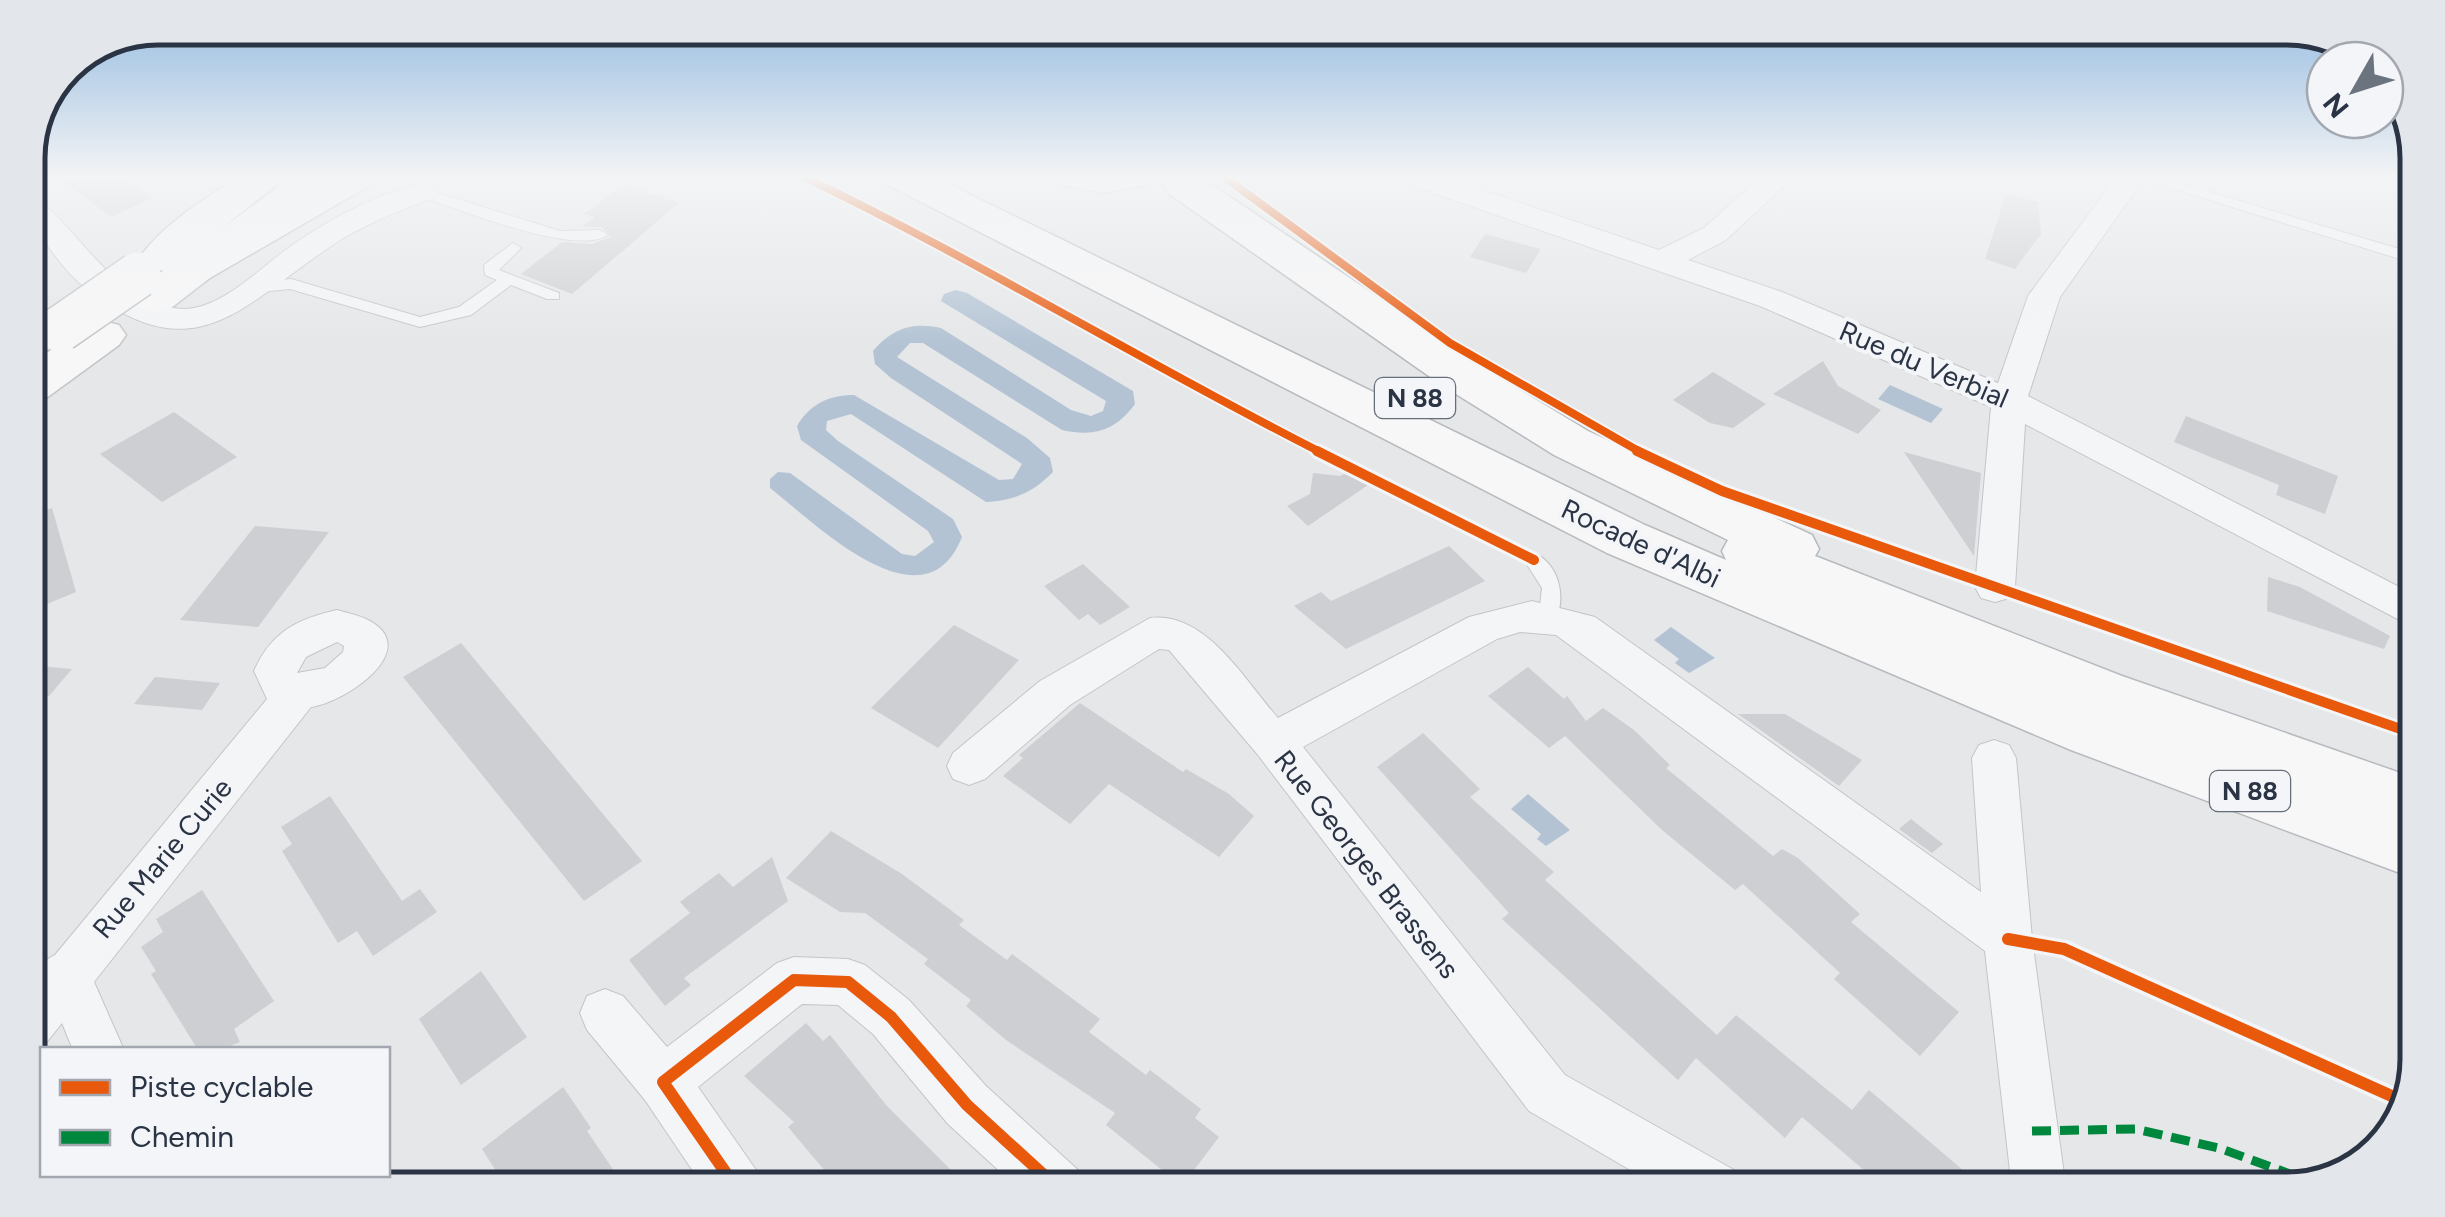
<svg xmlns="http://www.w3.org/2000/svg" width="2445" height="1217" viewBox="0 0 2445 1217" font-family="Figtree,sans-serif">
  <rect width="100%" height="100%" fill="#e5e7e9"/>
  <g fill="#b3c3d4">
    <path d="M956,290L967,293L1133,391L1135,404C1115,431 1094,437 1062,430L923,343H910L897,357L1027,438L1050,458L1053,472C1032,493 1015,500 986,502L851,414L827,421L826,430L838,441L953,519L962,537C924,633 814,522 770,488V479L778,472L790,473L902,554L915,556L934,542L928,531L801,440L797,426C810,404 829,395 854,395L999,480L1013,479L1022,464L891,378L875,364L873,351C893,328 912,322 941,328L1071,410L1091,416L1103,411L1106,401L941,301L944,294Z"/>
    <polygon points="1890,385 1943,409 1931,423 1878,399"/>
    <polygon points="1671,627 1715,658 1689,673 1675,663 1679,659 1654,640"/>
    <polygon points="1528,794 1570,830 1546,846 1537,839 1541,834 1511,809"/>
  </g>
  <g fill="#cdcfd2">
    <polygon points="56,176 119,176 152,198 111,217"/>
    <polygon points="624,185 679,203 572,294 521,274 562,242 592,244 611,237 602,227 582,227 595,217 584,214"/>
    <polygon points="2006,194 2038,202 2041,234 2015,269 1985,259"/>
    <polygon points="1485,234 1541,249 1526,273 1470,257"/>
    <polygon points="1823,361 1838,386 1881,410 1858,434 1773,394"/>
    <polygon points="1713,372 1766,404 1733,428 1710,423 1673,400"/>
    <polygon points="174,412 237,457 162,502 100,454"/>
    <polygon points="2186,416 2338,476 2325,514 2276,495 2279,485 2174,442"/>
    <polygon points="1904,452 1981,473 1974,556"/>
    <polygon points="1360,465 1371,483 1308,526 1287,506 1310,494 1313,473 1340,476"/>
    <polygon points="52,508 76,592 28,612 28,517"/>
    <polygon points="255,526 329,532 258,627 180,620"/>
    <polygon points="1449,546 1485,581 1346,649 1294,606 1321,592 1331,601"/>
    <polygon points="1083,564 1130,607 1100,625 1088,614 1079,620 1044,586"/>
    <polygon points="2268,577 2300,587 2390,636 2384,649 2267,611"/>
    <polygon points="954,625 1019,660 938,748 871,708"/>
    <polygon points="461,643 642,861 584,901 403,677"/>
    <polygon points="28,665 72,669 49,696 28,694"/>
    <polygon points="1528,667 1564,699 1567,696 1586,721 1603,708 1634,730 1670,765 1666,768 1773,856 1782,849 1798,858 1860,914 1851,922 1959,1012 1920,1056 1834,979 1840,973 1743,884 1735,890 1662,830 1565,736 1549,748 1488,696"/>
    <polygon points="155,677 220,683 202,710 134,704"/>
    <polygon points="1080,703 1183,772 1186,769 1229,794 1254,816 1219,857 1109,784 1070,824 1003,776 1023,758 1019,755"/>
    <polygon points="1738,714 1785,714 1862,760 1839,786"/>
    <polygon points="1423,733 1480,789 1470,797 1554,872 1545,880 1717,1035 1736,1015 1852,1110 1869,1090 1964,1171 1950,1190 1887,1190 1802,1117 1785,1138 1696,1058 1678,1080 1502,919 1509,913 1377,767"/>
    <polygon points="330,796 402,901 420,889 437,912 373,956 357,931 338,943 282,851 292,844 281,827"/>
    <polygon points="1911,819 1943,844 1932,853 1899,829"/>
    <polygon points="831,831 902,874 964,920 959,925 1007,960 1012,954 1100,1019 1089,1032 1146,1075 1150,1070 1201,1109 1195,1118 1219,1137 1182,1186 1106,1125 1115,1113 1006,1040 966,1006 971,1000 924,964 928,959 865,913 840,912 786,878"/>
    <polygon points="772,857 788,901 684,978 691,985 665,1006 629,960 690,913 680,902 719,873 733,887"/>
    <polygon points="202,890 274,1001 234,1029 240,1042 220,1050 198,1050 151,974 156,971 141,947 163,932 156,919"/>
    <polygon points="481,971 527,1037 461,1085 419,1019"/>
    <polygon points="806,1023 823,1041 830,1035 887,1106 971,1190 841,1190 788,1127 794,1122 744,1076"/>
    <polygon points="563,1087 591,1128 587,1131 627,1190 508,1190 482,1149"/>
  </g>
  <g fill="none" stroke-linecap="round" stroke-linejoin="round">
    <defs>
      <g id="lane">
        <polygon points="2132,176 2156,176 2416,254 2416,264"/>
        <path d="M422,188L560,231L600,230L608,235C575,257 456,208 417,195L415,192Z"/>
        <polygon points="513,243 521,248 499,270 559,293 559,299 547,299 511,285 471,315 420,327 290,289 260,292 252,287 260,282 291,279 420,317 459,307 497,280 485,275 484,265"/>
        <path d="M1534,553C1559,564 1566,596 1556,620H1542L1539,615L1542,588L1524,560Z"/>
      </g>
      <g id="street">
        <polygon points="1397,176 1441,176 1659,250 1704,228 1762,176 1794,176 1726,240 1688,260 1782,292 1998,383 2028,296 2117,176 2146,176 2060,297 2028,396 2411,593 2411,626 2025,424 2015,587 2009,598 1995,602 1981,598 1975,587 1991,407 1760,306 1401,182"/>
        <path d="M422,183L432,186L437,192L432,198C402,210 370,222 342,239C245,300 198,380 82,285C61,268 47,242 28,222V197C62,206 99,280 149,301C163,306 178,311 194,308C230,301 261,267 291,246C330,219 375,195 422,183Z"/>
        <path d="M1532,601L1595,617L1981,892L1972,758L1979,745L1994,740L2009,745L2016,758L2032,939L2066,1189H2012L1985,951L1556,635L1520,632L1497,639L1303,747L1565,1075L1734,1170L1742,1189H1663L1529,1111L1258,755L1169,650L1159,649L1070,705L985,779L969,785L953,779L947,766L953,753L1040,681L1150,618C1206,611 1245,681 1278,718L1469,617Z"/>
        <path d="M337,610C347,613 359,615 368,620C424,649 346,702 311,707L94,982L124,1050H73L62,1023L46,1043L28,1050C28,1021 22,969 55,955L267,699L254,671C271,632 297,619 337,610ZM337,642L344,646L343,652L325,668L297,673L306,657Z"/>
        <polygon points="794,957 848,959 865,965 909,1000 986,1086 1078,1170 1086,1189 1019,1189 948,1124 873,1034 838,1005 802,1004 698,1087 756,1170 764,1189 705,1189 645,1100 587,1030 580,1013 587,996 605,989 623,996 667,1047 777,963"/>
        <polygon points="130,1174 185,1174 191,1189 134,1184"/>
      </g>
      <g id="secondary">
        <polygon points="294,176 342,176 171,308 155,312 139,308 133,298 139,288"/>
        <polygon points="1054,176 1156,176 1150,184 1101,193 1060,184"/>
        <polygon points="103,321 119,325 126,335 119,345 45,399 28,404 28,366 87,325"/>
      </g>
      <g id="highway">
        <path d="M240,176H287L190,254L328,176H378L372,184L203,282L188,286L173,282L168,271L144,269L138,260C162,224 204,200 240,176Z"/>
        <polygon points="880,176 932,176 1645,525 1726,560 1722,551 1728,540 1554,455 1443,386 1168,193 1159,176 1199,176 1477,364 1588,431 1812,535 1819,549 1815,556 2122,676 2409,776 2408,876 2071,750 1607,553 886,184"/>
      </g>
    </defs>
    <use href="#lane" stroke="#c3c5c7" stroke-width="2"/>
    <use href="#street" stroke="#c3c5c7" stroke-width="2"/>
    <use href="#secondary" stroke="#c3c5c7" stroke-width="3"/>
    <use href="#highway" stroke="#b7babe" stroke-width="3"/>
    <use href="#lane" fill="#f4f5f6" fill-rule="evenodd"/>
    <use href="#street" fill="#f4f5f6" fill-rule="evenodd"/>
    <use href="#secondary" fill="#f7f7f8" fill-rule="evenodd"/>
    <use href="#highway" fill="#f7f7f8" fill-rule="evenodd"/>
    <defs>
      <polyline id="secondary-bridge" points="60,329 138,275"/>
    </defs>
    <use href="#secondary-bridge" stroke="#c3c5c7" stroke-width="48" stroke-linecap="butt"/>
    <use href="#secondary-bridge" stroke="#f7f7f8" stroke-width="45"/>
    <polyline stroke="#00873e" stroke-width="9" stroke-dasharray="19 9" stroke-linecap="butt" points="2032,1131 2135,1129 2219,1148 2312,1182"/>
    <defs>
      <g id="cycleway-far2">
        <path d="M802,176C979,261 1146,364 1322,453"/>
        <polyline points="1223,176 1450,343 1642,453"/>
      </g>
      <g id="cycleway-far1">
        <polyline points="1317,451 1534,560"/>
        <polyline points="1637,451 1722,491 2409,732"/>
      </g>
      <g id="cycleway">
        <polyline points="2008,939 2064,949 2405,1102"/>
        <polyline points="737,1189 663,1082 794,980 848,982 891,1017 967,1105 1059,1189"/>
      </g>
    </defs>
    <use href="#cycleway-far2" stroke="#f3f5f8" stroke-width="12"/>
    <use href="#cycleway-far1" stroke="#f3f5f8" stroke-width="16"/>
    <use href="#cycleway" stroke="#f3f5f8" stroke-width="19"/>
    <use href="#cycleway-far2" stroke="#e8590c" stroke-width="8"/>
    <use href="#cycleway-far1" stroke="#e8590c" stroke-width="10"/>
    <use href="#cycleway" stroke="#e8590c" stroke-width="12"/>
  </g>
  <linearGradient id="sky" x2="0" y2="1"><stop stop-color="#93bae0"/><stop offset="0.51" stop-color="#f3f4f5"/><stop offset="1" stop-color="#f3f4f5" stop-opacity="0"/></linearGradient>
  <rect width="2445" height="347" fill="url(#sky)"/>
  <g text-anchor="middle" stroke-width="8" stroke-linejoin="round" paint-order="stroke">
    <g fill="#f3f5f8" stroke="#666e7a" stroke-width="2.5">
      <rect x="1375" y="378" width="80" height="40" rx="8"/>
      <rect x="2210" y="771" width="80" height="40" rx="8"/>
    </g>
    <g font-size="25" font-weight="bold" fill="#2a3444">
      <text x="1415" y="407">N 88</text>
      <text x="2250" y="800">N 88</text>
    </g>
    <g font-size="28" fill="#2a3444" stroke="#f3f5f8">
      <text transform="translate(1924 364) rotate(23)" y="10">Rue du Verbial</text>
      <text transform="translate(1641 543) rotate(25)" y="10">Rocade d'Albi</text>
      <text transform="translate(162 858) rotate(-50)" y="10">Rue Marie Curie</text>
      <text transform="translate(1367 864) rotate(52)" y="10">Rue Georges Brassens</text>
    </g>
  </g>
  <path d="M0 0H2445V1217H0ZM158 45H2287A113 113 0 0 1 2400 158V1059A113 113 0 0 1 2287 1172H158A113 113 0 0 1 45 1059V158A113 113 0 0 1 158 45Z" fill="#e3e6ea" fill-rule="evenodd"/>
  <path fill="none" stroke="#2a3444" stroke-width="5" d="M158 45H2287A113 113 0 0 1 2400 158V1059A113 113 0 0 1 2287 1172H158A113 113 0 0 1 45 1059V158A113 113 0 0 1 158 45Z"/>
  <rect x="40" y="1047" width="350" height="130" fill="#f3f5f8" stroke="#a3a8b0" stroke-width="2.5"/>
  <rect x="60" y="1080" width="50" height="15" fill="#e8590c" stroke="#a3a8b0" stroke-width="2.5"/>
  <text x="130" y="1097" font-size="30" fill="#2a3444">Piste cyclable</text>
  <rect x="60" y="1130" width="50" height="15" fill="#00873e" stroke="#a3a8b0" stroke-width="2.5"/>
  <text x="130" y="1147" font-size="30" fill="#2a3444">Chemin</text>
  <g transform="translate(2355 90) rotate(231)"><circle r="48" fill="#f3f5f8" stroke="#a3a8b0" stroke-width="2.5"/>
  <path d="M0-8L18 38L0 25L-18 38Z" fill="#6b737e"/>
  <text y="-15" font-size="28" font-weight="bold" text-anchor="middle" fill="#2a3444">N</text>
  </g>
</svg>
